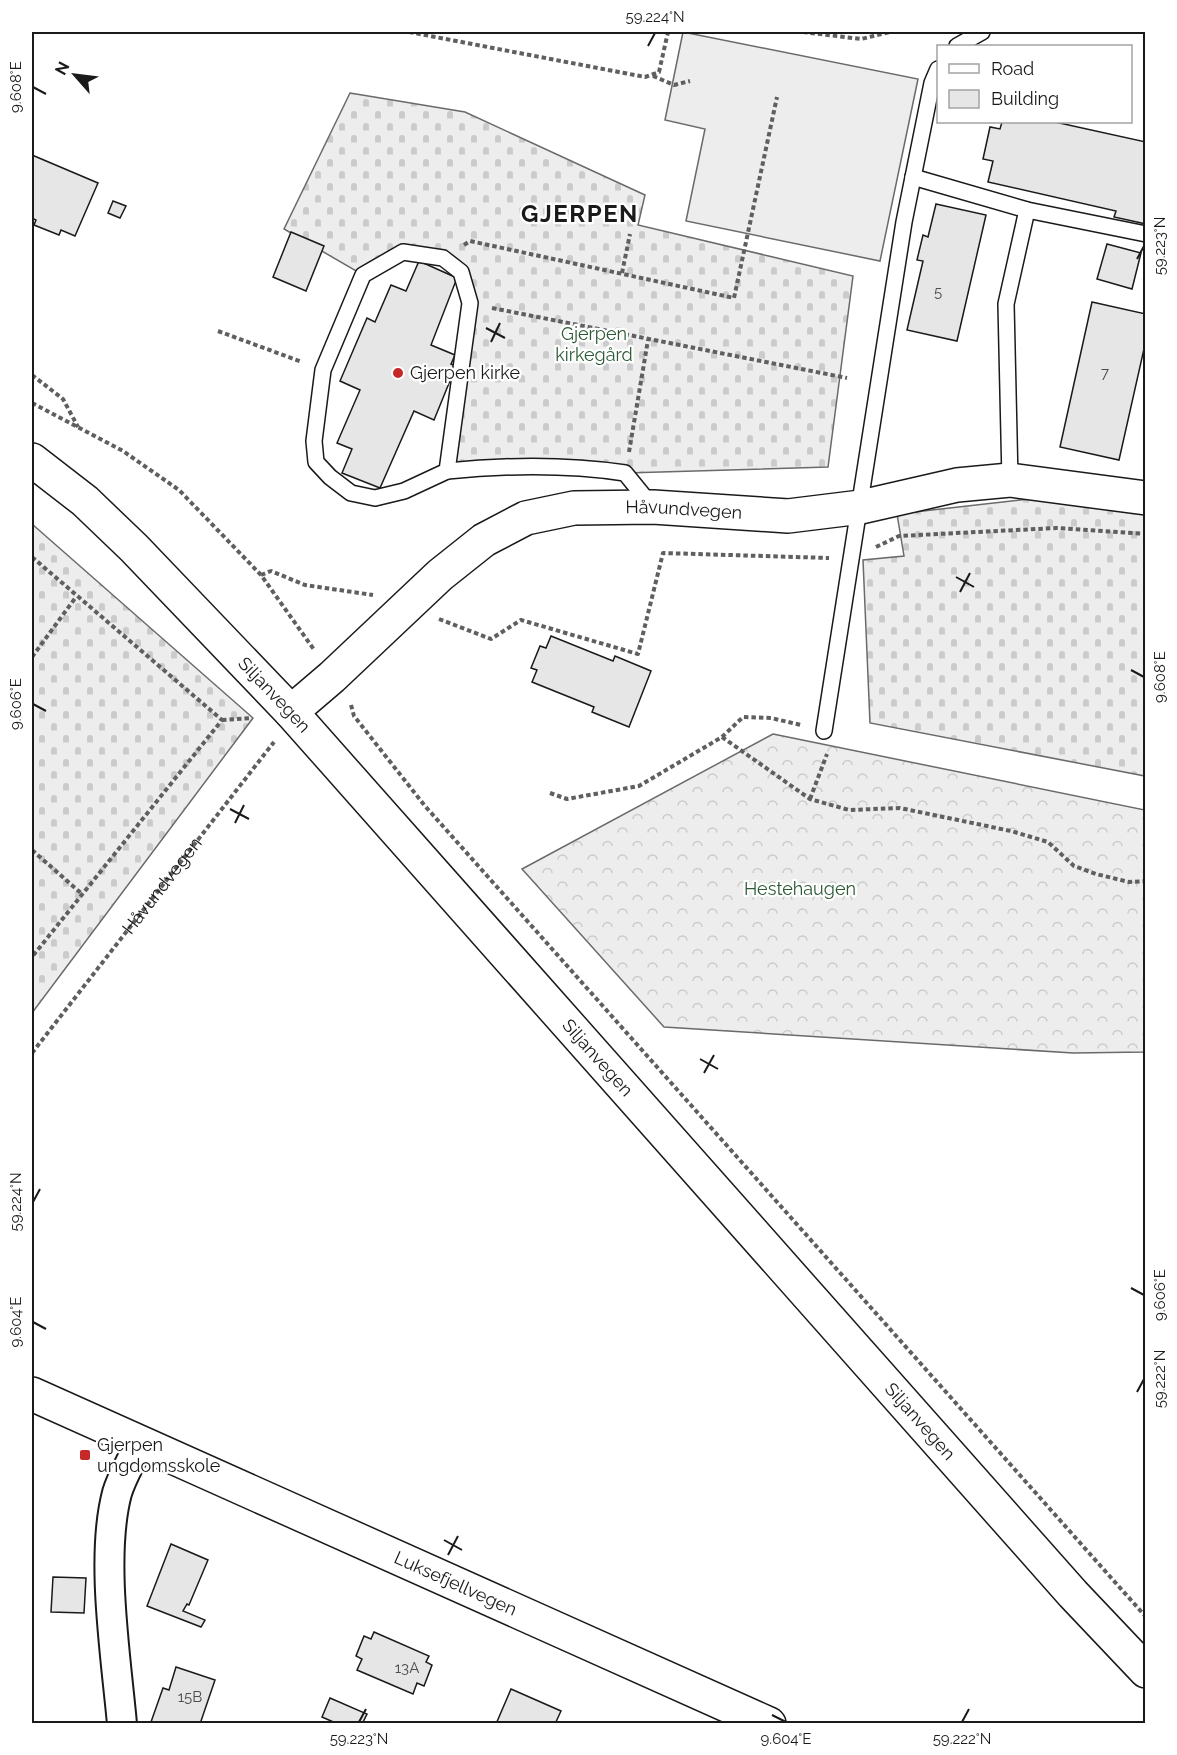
<svg xmlns="http://www.w3.org/2000/svg" width="1177" height="1755" viewBox="0 0 1177 1755" font-family="Raleway,sans-serif">
  <defs>
    <pattern id="forest-crowns" width="20" height="18" patternUnits="userSpaceOnUse" patternTransform="scale(1.5)"><rect width="20" height="18" fill="#ededed"/><path d="M2 6a3 3 0 1 1 6 0M12 15a3 3 0 1 1 6 0" fill="none" stroke="#cbcbcb"/></pattern>
    <pattern id="cemetery-stones" width="16" height="16" patternUnits="userSpaceOnUse" patternTransform="scale(1.5)"><rect width="16" height="16" fill="#ededed"/><path d="M2 7V4a2 2 0 0 1 4 0v3zM10 15v-3a2 2 0 0 1 4 0v3z" fill="#cbcbcb"/></pattern>
  </defs>
  <rect width="100%" height="100%" fill="#fff"/>
  <polygon fill="url(#forest-crowns)" stroke="#6a6a6a" stroke-width="1.5" points="773,734 1145,810 1145,1052 1073,1053 664,1027 522,869"/>
  <g fill="url(#cemetery-stones)" stroke="#6a6a6a" stroke-width="1.5">
    <polygon points="350,93 465,112 645,195 638,225 853,276 828,467 626,473 447,471 470,303 443,258 403,252 363,275 284,229"/>
    <polygon points="1046,497 1145,514 1145,776 870,723 863,560 904,556 897,514"/>
    <polygon points="32,524 253,718 32,1013"/>
  </g>
  <polygon fill="#ededed" stroke="#6a6a6a" stroke-width="1.5" points="683,32 918,79 880,261 686,221 705,129 665,120"/>
  <g fill="#e6e6e6" stroke="#1a1a1a" stroke-width="1.5">
    <polygon points="1002,122 1055,122 1146,142 1146,224 1114,217 1116,211 988,182 993,161 983,159 990,127 1000,129"/>
    <polygon points="32,155 98,183 75,236 61,230 59,235 34,225 36,220 32,218"/>
    <polygon points="113,201 126,206 120,218 108,213"/>
    <polygon points="936,204 986,215 957,341 907,330 923,261 917,260 923,235 928,237"/>
    <polygon points="291,232 324,246 306,291 273,277"/>
    <polygon points="1107,244 1141,253 1132,289 1097,279"/>
    <polygon points="419,261 457,278 431,345 455,355 451,364 456,366 434,420 414,411 380,488 342,473 352,449 337,443 360,390 340,381 367,318 375,322 391,285 406,291"/>
    <polygon points="1092,302 1146,314 1146,340 1119,460 1060,447"/>
    <polygon points="551,636 613,661 615,656 651,671 629,727 592,712 594,707 532,682 537,670 531,668 540,646 546,648"/>
    <polygon points="171,1544 208,1560 189,1605 187,1604 183,1611 205,1620 201,1627 147,1606"/>
    <polygon points="53,1577 86,1578 84,1613 51,1612"/>
    <polygon points="374,1632 429,1656 426,1662 432,1665 424,1686 417,1683 413,1694 357,1670 362,1659 356,1656 364,1636 371,1639"/>
    <polygon points="176,1667 215,1680 200,1724 151,1722 163,1688 169,1690"/>
    <polygon points="511,1689 561,1711 555,1724 496,1724"/>
    <polygon points="330,1698 367,1714 362,1724 338,1724 322,1717"/>
  </g>
  <g fill="none" stroke-linecap="round" stroke-linejoin="round">
    <defs>
      <g id="service">
        <polyline points="957,46 982,32"/>
        <polyline points="913,177 1027,210 1146,234"/>
        <polygon points="403,252 443,258 461,272 470,303 447,471 404,491 375,498 351,493 330,477 316,462 314,441 323,370 363,275"/>
        <path d="M447,471C507,465 565,464 625,473L651,505"/>
        <polyline points="1010,480 1006,304 1027,210"/>
        <polyline points="824,731 904,222 932,83 938,69"/>
      </g>
      <path id="minor" d="M122,1724C116,1657 100,1557 117,1493C122,1476 133,1459 140,1442"/>
      <g id="tertiary">
        <path id="s2" d="M291,712L332,677L440,575L484,540L526,518L574,508L653,507L788,516L861,507L957,485L1010,480L1146,498"/>
      </g>
      <g id="secondary">
        <path id="s3" d="M32,1394L769,1724"/>
      </g>
      <g id="primary">
        <path id="s4" d="M32,460L85,501L134,548L291,712L1073,1594L1146,1671"/>
      </g>
    </defs>
    <use href="#service" stroke="#1a1a1a" stroke-width="18"/>
    <use href="#minor" stroke="#1a1a1a" stroke-width="32"/>
    <use href="#tertiary" stroke="#1a1a1a" stroke-width="36"/>
    <use href="#secondary" stroke="#1a1a1a" stroke-width="36"/>
    <use href="#primary" stroke="#1a1a1a" stroke-width="36"/>
    <g stroke="#5f5f5f" stroke-width="4" stroke-dasharray="4.5 3" stroke-linecap="butt">
      <polyline points="409,32 645,77 659,72 668,32"/>
      <polyline points="803,32 861,39 890,32"/>
      <polyline points="653,76 674,85 690,81"/>
      <polyline points="464,245 470,241 734,298 777,97"/>
      <polyline points="622,273 630,234"/>
      <polyline points="492,308 847,378"/>
      <polyline points="218,331 302,362"/>
      <polyline points="32,375 63,399 78,427"/>
      <polyline points="32,403 123,451 179,490 261,575 315,651"/>
      <polyline points="629,452 648,340"/>
      <polyline points="876,547 899,536 1056,528 1146,534"/>
      <polyline points="32,557 222,720 32,957"/>
      <polyline points="261,575 271,571 305,585 373,595"/>
      <polyline points="439,619 491,639 521,620 638,654 663,553 829,558"/>
      <polyline points="32,657 76,597"/>
      <polyline points="351,705 354,716 425,806 1146,1617"/>
      <polyline points="222,720 252,718"/>
      <polyline points="722,737 810,799 849,810 900,808 1011,831 1048,842 1074,866 1096,874 1129,882 1146,881"/>
      <polyline points="550,793 567,799 639,786 722,737 743,717 771,718 801,725"/>
      <polyline points="810,799 827,754"/>
      <polyline points="32,850 82,894"/>
      <path id="s1" d="M32,1053L274,742"/>
    </g>
    <use href="#service" stroke="#fff" stroke-width="15"/>
    <use href="#minor" stroke="#fff" stroke-width="28"/>
    <use href="#tertiary" stroke="#fff" stroke-width="33"/>
    <use href="#secondary" stroke="#fff" stroke-width="33"/>
    <use href="#primary" stroke="#fff" stroke-width="33"/>
  </g>
  <path fill="none" stroke="#1a1a1a" stroke-width="2" d="M648,46L655,33M33,87L46,94M1137,259L1144,246M486,328L505,338M491,342L500,323M956,577L974,587M960,592L970,573M1131,670L1144,677M33,704L46,711M230,809L249,819M235,823L244,805M700,1059L718,1069M704,1073L714,1055M33,1202L40,1189M1131,1288L1144,1295M33,1322L46,1329M1137,1392L1144,1379M444,1540L462,1550M448,1555L458,1536M772,1715L786,1722M359,1722L366,1709M962,1722L969,1709"/>
  <g fill="#c62828" stroke="#fff" stroke-width="2">
    <circle cx="398" cy="373" r="6"/>
    <rect x="79" y="1449" width="12" height="12" rx="3"/>
  </g>
  <g text-anchor="middle" stroke-width="4.5" stroke-linejoin="round" paint-order="stroke">
    <g font-size="15" fill="#4d4d4d">
      <text x="938" y="297">5</text>
      <text x="1105" y="378">7</text>
      <text x="407" y="1673">13A</text>
      <text x="190" y="1702">15B</text>
    </g>
    <g font-size="18" fill="#2b5a34" stroke="#fff">
      <text x="594" y="340">Gjerpen<tspan x="594" dy="21">kirkegård</tspan></text>
      <text x="800" y="895">Hestehaugen</text>
    </g>
    <g font-size="18" fill="#1a1a1a" stroke="#fff" text-anchor="start">
      <text x="410" y="379">Gjerpen kirke</text>
      <text x="97" y="1451">Gjerpen<tspan x="97" dy="21">ungdomsskole</tspan></text>
    </g>
    <g font-size="18" fill="#1a1a1a" stroke="#fff">
      <text dy="6" stroke="none"><textPath href="#s2" startOffset="465">Håvundvegen</textPath></text>
      <text dy="6" stroke="none"><textPath href="#s4" startOffset="338">Siljanvegen</textPath></text>
      <text dy="6" stroke="none"><textPath href="#s1" startOffset="212">Håvundvegen</textPath></text>
      <text dy="6" stroke="none"><textPath href="#s4" startOffset="824">Siljanvegen</textPath></text>
      <text dy="6" stroke="none"><textPath href="#s4" startOffset="1310">Siljanvegen</textPath></text>
      <text dy="6" stroke="none"><textPath href="#s3" startOffset="464">Luksefjellvegen</textPath></text>
    </g>
    <g font-size="24" font-weight="bold" letter-spacing="1.5" fill="#1a1a1a" stroke="#fff">
      <text x="580" y="222">GJERPEN</text>
    </g>
  </g>
  <rect width="1177" height="1755" fill="none" stroke="#ffffff" stroke-width="66"/>
  <rect x="937" y="45" width="195" height="78" fill="#ffffff" stroke="#a3a3a3" stroke-width="1.5"/>
  <rect x="949" y="64" width="30" height="9" fill="#ffffff" stroke="#a3a3a3" stroke-width="1.5"/>
  <text x="991" y="75" font-size="18" fill="#1a1a1a">Road</text>
  <rect x="949" y="90" width="30" height="18" fill="#e6e6e6" stroke="#a3a3a3" stroke-width="1.5"/>
  <text x="991" y="105" font-size="18" fill="#1a1a1a">Building</text>
  <g transform="translate(75 75) rotate(298)" stroke="#ffffff" stroke-width="4.5" paint-order="stroke">
  <path d="M0-4.5L10 22L0 15L-10 22Z" fill="#1a1a1a"/>
  <text y="-9" font-size="16" font-weight="bold" text-anchor="middle" fill="#1a1a1a">N</text>
  </g>
  <rect x="33" y="33" width="1111" height="1689" fill="none" stroke="#1a1a1a" stroke-width="2"/>
  <g font-size="15" text-anchor="middle" fill="#1a1a1a">
    <text x="655" y="22">59.224°N</text>
    <text transform="translate(16 87) rotate(-90)" y="5">9.608°E</text>
    <text transform="translate(1160 246) rotate(-90)" y="5">59.223°N</text>
    <text transform="translate(1160 677) rotate(-90)" y="5">9.608°E</text>
    <text transform="translate(16 704) rotate(-90)" y="5">9.606°E</text>
    <text transform="translate(16 1202) rotate(-90)" y="5">59.224°N</text>
    <text transform="translate(1160 1295) rotate(-90)" y="5">9.606°E</text>
    <text transform="translate(16 1322) rotate(-90)" y="5">9.604°E</text>
    <text transform="translate(1160 1379) rotate(-90)" y="5">59.222°N</text>
    <text x="359" y="1744">59.223°N</text>
    <text x="786" y="1744">9.604°E</text>
    <text x="962" y="1744">59.222°N</text>
  </g>
</svg>
